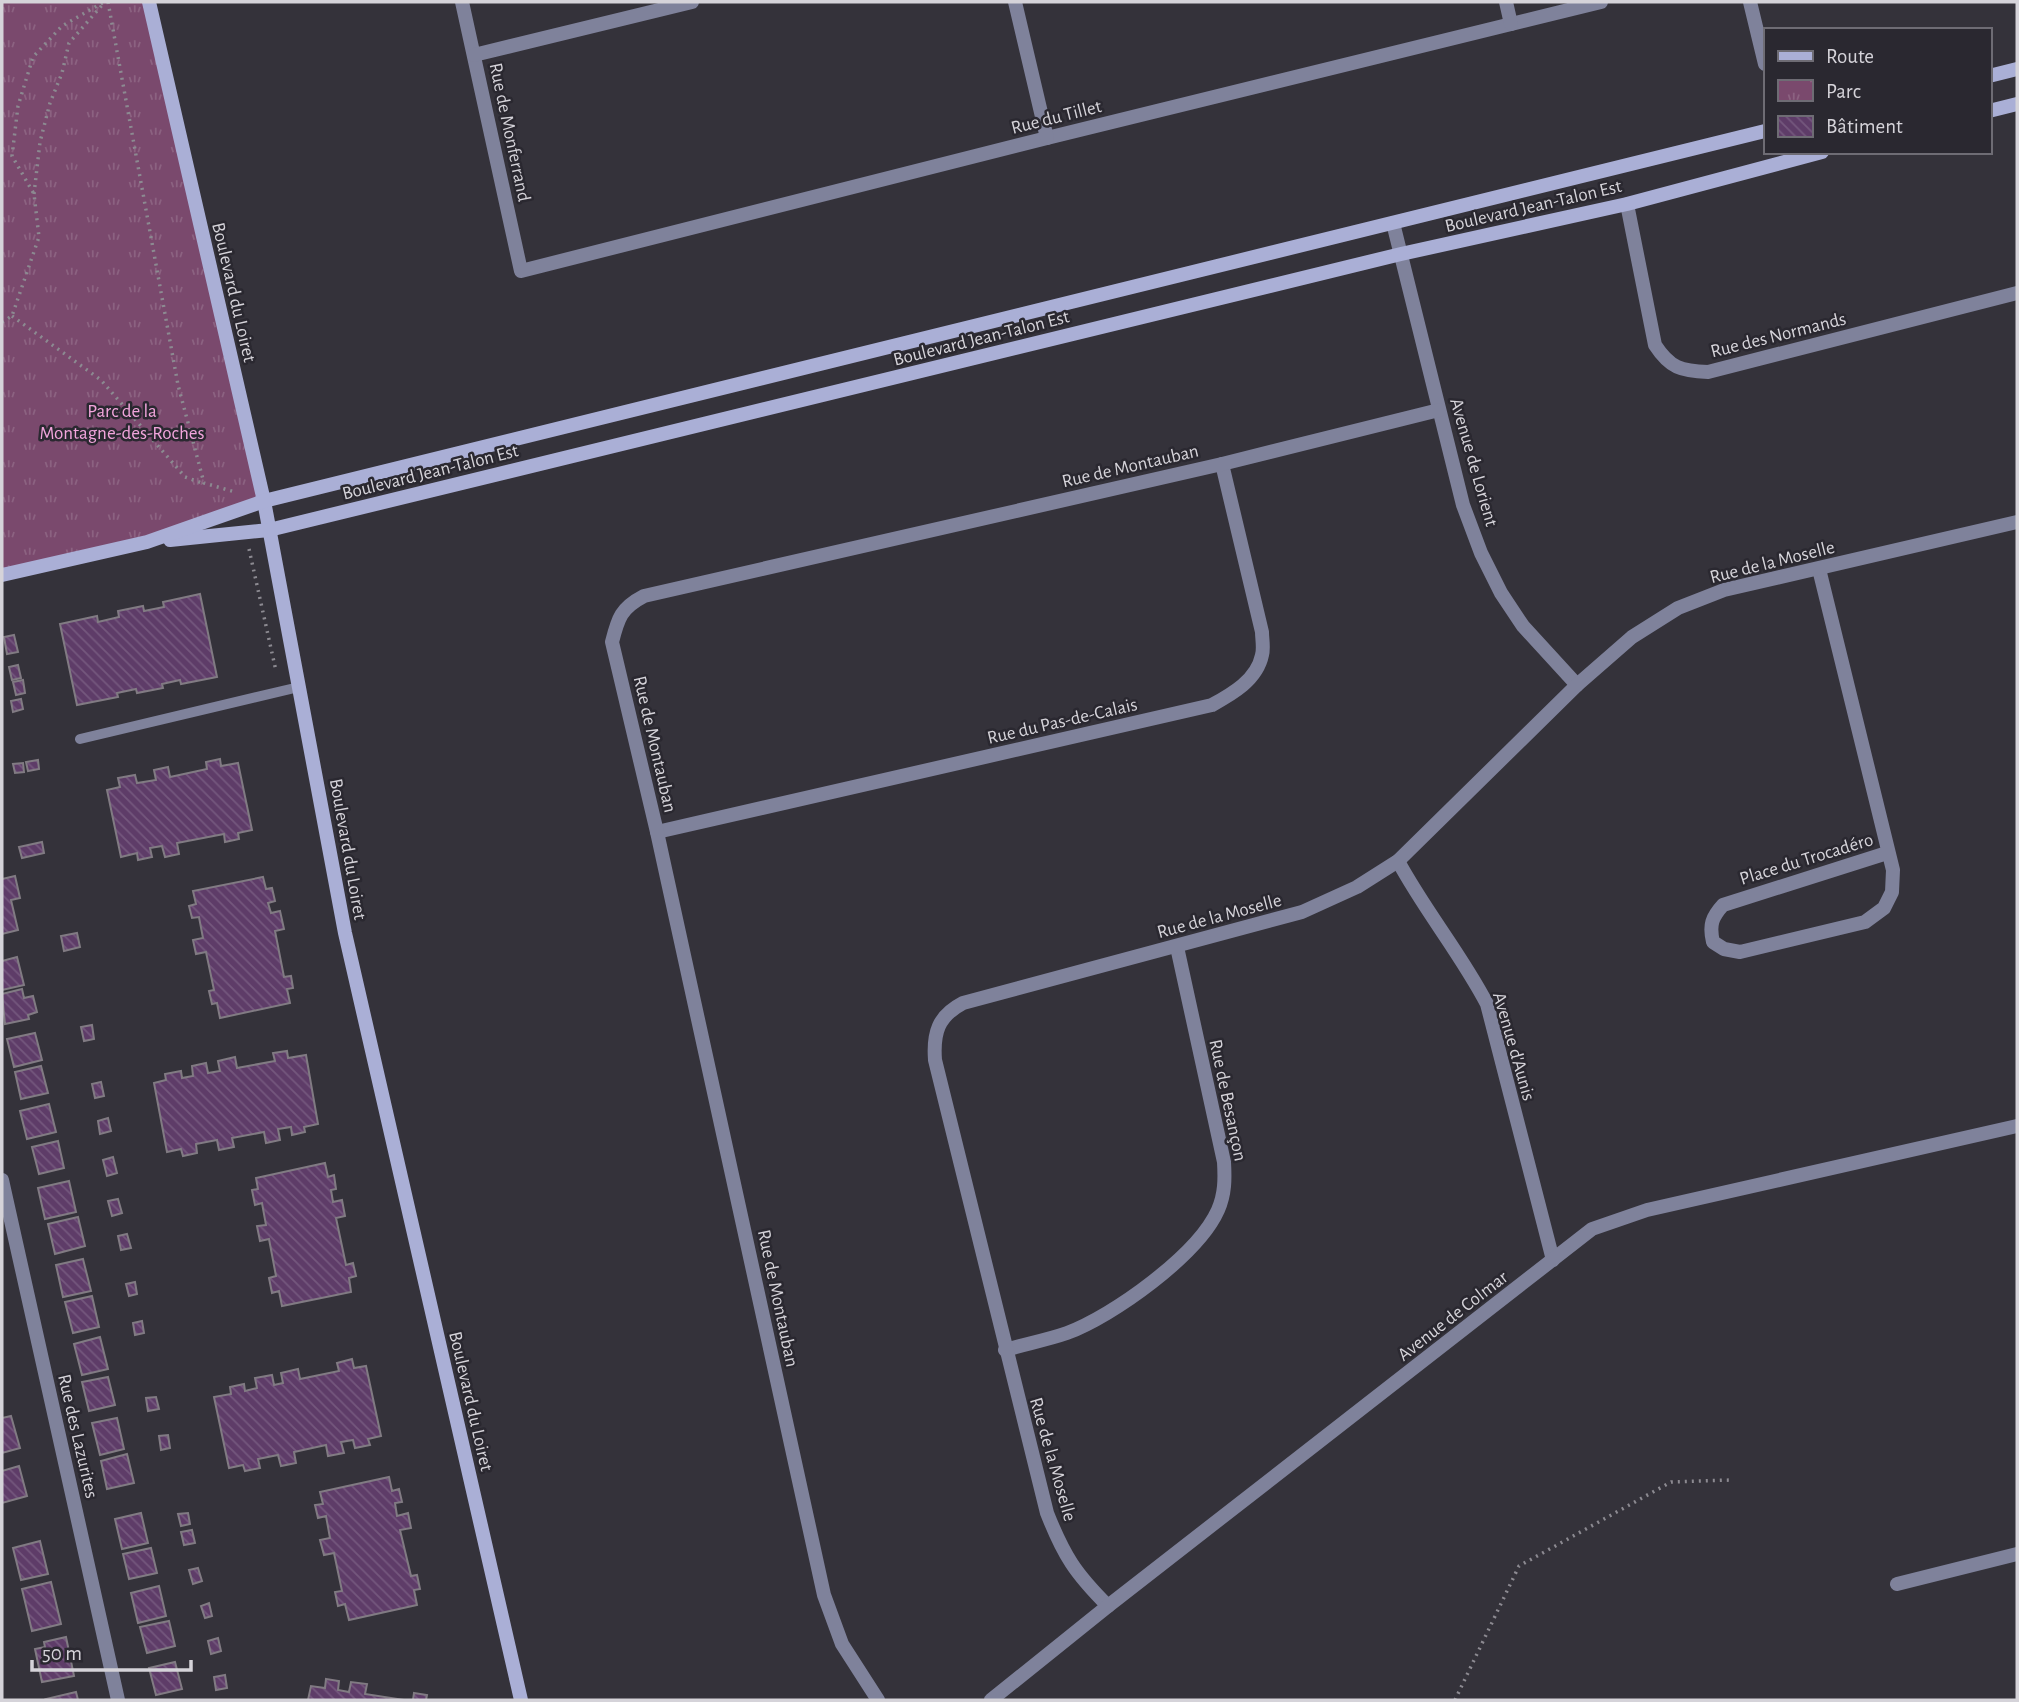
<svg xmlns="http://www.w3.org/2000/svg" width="2019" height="1702" viewBox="0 0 2019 1702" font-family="'Alegreya Sans',sans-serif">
  <defs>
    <pattern id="park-tufts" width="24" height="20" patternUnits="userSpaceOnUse" patternTransform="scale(1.75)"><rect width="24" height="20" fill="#7a496d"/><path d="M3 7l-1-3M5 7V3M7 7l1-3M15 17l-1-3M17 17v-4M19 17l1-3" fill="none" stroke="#8c6281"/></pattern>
    <pattern id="building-back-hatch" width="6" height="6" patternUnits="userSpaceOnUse" patternTransform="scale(1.75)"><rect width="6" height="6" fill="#5e3c68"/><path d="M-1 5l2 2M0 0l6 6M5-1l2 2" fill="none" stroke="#74577d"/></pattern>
  </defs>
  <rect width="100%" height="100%" fill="#34323a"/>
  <polygon fill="url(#park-tufts)" points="2,2 149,2 264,501 147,542 2,576"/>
  <g fill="url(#building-back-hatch)" stroke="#817b83" stroke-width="2">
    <polygon points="200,594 217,677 181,684 180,680 162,684 163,688 137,693 136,689 117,693 118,697 77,705 60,624 97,616 98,622 119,617 118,611 143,606 144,611 164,607 163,602"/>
    <polygon points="14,635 18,652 7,654 4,637"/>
    <polygon points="18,665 21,678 12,680 9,667"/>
    <polygon points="23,680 25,693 16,695 13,682"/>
    <polygon points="21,699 23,709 13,712 11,701"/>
    <polygon points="220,759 221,766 238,763 252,830 238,833 239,839 225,842 224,834 177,843 179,854 165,857 162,846 150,848 152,857 138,860 137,853 121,857 107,790 120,787 118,778 135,775 137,783 156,780 154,770 168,767 170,777 207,769 206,762"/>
    <polygon points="38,760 39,769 28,771 26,762"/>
    <polygon points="23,763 24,772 15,773 13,764"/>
    <polygon points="42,842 44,853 22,858 19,847"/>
    <polygon points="15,876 20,898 11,900 18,930 2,934 2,879"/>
    <polygon points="263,877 266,889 272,888 275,901 268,903 271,913 280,911 284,929 275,931 284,977 291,976 293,988 287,989 290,1003 220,1018 217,1003 212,1004 209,991 214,990 206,952 196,954 193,940 203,938 199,917 192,918 189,906 196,904 193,891"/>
    <polygon points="77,933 80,947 64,951 61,936"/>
    <polygon points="17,957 24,985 2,990 2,961"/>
    <polygon points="22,989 24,998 33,996 37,1012 28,1015 29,1019 5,1024 2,994"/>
    <polygon points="92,1025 94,1039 84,1041 81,1027"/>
    <polygon points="35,1033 42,1060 14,1067 7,1039"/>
    <polygon points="287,1051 288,1058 306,1055 318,1124 304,1127 305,1132 292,1135 291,1127 278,1129 280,1140 266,1143 264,1132 232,1138 234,1147 219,1150 217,1140 196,1144 197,1153 183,1156 181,1149 167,1152 154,1083 166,1080 165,1074 181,1071 182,1078 193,1076 192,1066 206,1063 208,1073 220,1071 218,1061 235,1057 237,1068 275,1061 273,1053"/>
    <polygon points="41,1066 48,1093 21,1099 15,1072"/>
    <polygon points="101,1082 104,1096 95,1098 92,1084"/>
    <polygon points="49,1104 56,1132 27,1139 20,1111"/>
    <polygon points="108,1118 111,1131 100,1134 98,1121"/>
    <polygon points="58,1141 64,1168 39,1174 32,1147"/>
    <polygon points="113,1157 117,1173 107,1176 103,1160"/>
    <polygon points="325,1163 328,1177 334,1175 336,1189 331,1190 333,1202 342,1200 345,1216 336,1218 346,1265 353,1263 356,1276 349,1278 351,1292 282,1306 279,1291 272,1293 269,1278 276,1276 269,1239 260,1241 257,1226 266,1225 262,1203 255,1205 252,1190 258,1189 256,1178"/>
    <polygon points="69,1181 76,1212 45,1219 38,1188"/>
    <polygon points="118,1199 122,1213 112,1216 108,1201"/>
    <polygon points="78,1217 85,1246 55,1254 48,1224"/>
    <polygon points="127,1234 131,1248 121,1250 118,1236"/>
    <polygon points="83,1259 91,1291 63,1297 56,1265"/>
    <polygon points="135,1282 137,1294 129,1296 126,1284"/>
    <polygon points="92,1296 99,1327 73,1333 65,1302"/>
    <polygon points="142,1321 144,1333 135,1335 133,1323"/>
    <polygon points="100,1337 108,1369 82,1375 74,1344"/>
    <polygon points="352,1359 354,1368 366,1366 381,1436 368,1439 370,1445 355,1448 353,1440 341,1442 344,1453 328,1456 326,1445 294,1452 296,1463 281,1466 278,1455 258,1459 260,1468 245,1471 243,1465 229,1468 214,1397 231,1394 230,1387 244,1384 245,1391 257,1388 255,1378 272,1375 274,1385 283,1383 281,1373 298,1369 300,1379 339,1371 337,1363"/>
    <polygon points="108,1377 115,1405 89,1411 82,1382"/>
    <polygon points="156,1397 159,1409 148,1411 146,1398"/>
    <polygon points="11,1416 20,1448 2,1453 2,1418"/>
    <polygon points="117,1418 124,1449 100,1455 92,1423"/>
    <polygon points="168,1435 170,1448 161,1450 159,1436"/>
    <polygon points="127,1454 134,1483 107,1489 101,1461"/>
    <polygon points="19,1466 27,1496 2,1503 2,1471"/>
    <polygon points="389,1477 392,1491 399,1489 402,1502 395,1503 397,1516 408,1513 411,1528 400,1530 411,1576 417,1575 420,1589 414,1590 417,1605 349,1620 345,1604 338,1606 335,1592 342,1591 334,1553 324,1555 320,1540 330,1538 326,1516 318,1518 315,1505 323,1504 320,1492"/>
    <polygon points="141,1513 148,1543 122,1549 115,1519"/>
    <polygon points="188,1513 190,1524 181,1526 178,1514"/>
    <polygon points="192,1530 195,1543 184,1545 181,1532"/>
    <polygon points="40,1541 48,1574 21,1580 13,1548"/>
    <polygon points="151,1548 157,1573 129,1579 123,1554"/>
    <polygon points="198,1568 202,1581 193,1584 189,1570"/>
    <polygon points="51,1582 61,1624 32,1631 22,1589"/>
    <polygon points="159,1586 166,1616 138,1623 131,1593"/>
    <polygon points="209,1603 212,1616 205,1618 201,1606"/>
    <polygon points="169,1621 175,1646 147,1653 140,1627"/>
    <polygon points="66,1637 74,1676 42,1682 35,1649 45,1647 44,1642"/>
    <polygon points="218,1638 221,1651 211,1654 208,1641"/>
    <polygon points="175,1662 182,1689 156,1695 149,1668"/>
    <polygon points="225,1675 227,1688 216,1690 214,1677"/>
    <polygon points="326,1679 339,1681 338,1690 349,1692 351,1682 367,1684 365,1694 404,1700 308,1700 311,1686 325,1688"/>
    <polygon points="76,1692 78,1700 47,1700 46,1699"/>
    <polygon points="414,1693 427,1695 426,1700 413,1700"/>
  </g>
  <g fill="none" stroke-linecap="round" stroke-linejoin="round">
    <g stroke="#8c8a91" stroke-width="3.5" stroke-dasharray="2 5" stroke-linecap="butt">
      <polyline points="108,2 178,385 204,483 235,492"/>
      <polyline points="34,194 40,142 50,103 62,73 69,43 104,3"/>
      <polyline points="12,316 101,380 185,477 202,483"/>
      <polyline points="2,322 12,316 39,237 34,194 12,156 18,106 33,57 62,26 104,2"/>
      <polyline points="249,549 276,671"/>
      <polyline points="1455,1700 1519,1566 1671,1482 1731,1480"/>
    </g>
    <polyline stroke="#7f829b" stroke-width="10" points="80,739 299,687"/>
    <g stroke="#7f829b" stroke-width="14">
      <polyline points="462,2 521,271 1047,138 1601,2"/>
      <polyline points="1015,2 1047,138"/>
      <polyline points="1506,2 1511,24"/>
      <polyline points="1750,2 1765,64"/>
      <polyline points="474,55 692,2"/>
      <path d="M1627,204L1655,345C1670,368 1681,371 1708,372L2017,293"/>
      <polyline points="1393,223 1463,505 1481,553 1501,593 1523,626 1577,685"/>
      <path d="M1819,569L1893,870L1892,892L1884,908L1865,922L1740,952L1724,949L1713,942C1709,925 1712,917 1723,905L1887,853"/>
      <path d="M657,832L1212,705C1232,694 1257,680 1262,655C1264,648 1262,639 1262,632L1222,464"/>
      <path d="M1398,861C1425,911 1461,954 1487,1004L1553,1260"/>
      <polyline points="2,1180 118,1700"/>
      <path d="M1005,1350C1025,1344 1047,1340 1067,1333C1113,1316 1198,1255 1218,1210C1225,1194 1225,1179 1224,1162L1177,947"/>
      <polyline points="1897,1584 2017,1554"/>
      <path d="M1108,1606C1075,1573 1064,1556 1047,1513L935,1060C933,1033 938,1016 963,1003L1302,912L1357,887L1398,861L1577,685L1632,637L1678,608L1724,590L2017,522"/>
      <path d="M878,1700L842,1644L824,1595L657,832L612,642C618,618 621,608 644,596L1222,464L1439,410"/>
      <polyline points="991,1700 1108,1606 1592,1229 1647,1210 2017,1126"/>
    </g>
    <g stroke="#aaafd6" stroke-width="14">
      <polyline points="149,2 264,501 345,933 521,1700"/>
      <polyline points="1989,76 2017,69"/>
      <polyline points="1989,111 2017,104"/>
      <polyline points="170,540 269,530 1401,254 1627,204 1822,152"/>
      <polyline points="2,575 147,542 264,501 1765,131"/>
    </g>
  </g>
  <g text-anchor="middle" stroke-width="5" stroke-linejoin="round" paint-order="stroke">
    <g font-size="19" fill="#d5d3d9" stroke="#2a2830">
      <text transform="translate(1056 116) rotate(-14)" y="7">Rue du Tillet</text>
      <text transform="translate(511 132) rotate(78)" y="7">Rue de Monferrand</text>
      <text transform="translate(1533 205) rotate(-13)" y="7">Boulevard Jean-Talon Est</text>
      <text transform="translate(235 292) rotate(77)" y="7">Boulevard du Loiret</text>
      <text transform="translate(1778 334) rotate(-14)" y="7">Rue des Normands</text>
      <text transform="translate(981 337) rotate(-14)" y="7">Boulevard Jean-Talon Est</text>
      <text transform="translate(1475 462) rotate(74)" y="7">Avenue de Lorient</text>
      <text transform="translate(1130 465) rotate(-13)" y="7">Rue de Montauban</text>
      <text transform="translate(430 471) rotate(-14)" y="7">Boulevard Jean-Talon Est</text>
      <text transform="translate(1772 561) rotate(-14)" y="7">Rue de la Moselle</text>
      <text transform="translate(1062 720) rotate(-13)" y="7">Rue du Pas-de-Calais</text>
      <text transform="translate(656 744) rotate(77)" y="7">Rue de Montauban</text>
      <text transform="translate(349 849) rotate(80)" y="7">Boulevard du Loiret</text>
      <text transform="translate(1806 858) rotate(-17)" y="7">Place du Trocadéro</text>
      <text transform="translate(1219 915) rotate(-15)" y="7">Rue de la Moselle</text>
      <text transform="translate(1515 1046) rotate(74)" y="7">Avenue d'Aunis</text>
      <text transform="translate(1229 1100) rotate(78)" y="7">Rue de Besançon</text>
      <text transform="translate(779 1298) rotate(78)" y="7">Rue de Montauban</text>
      <text transform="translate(1452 1315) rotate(-38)" y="7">Avenue de Colmar</text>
      <text transform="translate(472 1401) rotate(77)" y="7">Boulevard du Loiret</text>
      <text transform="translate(79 1436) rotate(77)" y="7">Rue des Lazurites</text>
      <text transform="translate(1054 1459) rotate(74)" y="7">Rue de la Moselle</text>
    </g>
    <g font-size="19" fill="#f2a5dc" stroke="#2a2830">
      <text x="122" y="417">Parc de la<tspan x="122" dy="22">Montagne-des-Roches</tspan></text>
    </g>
  </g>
  <rect width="2019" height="1702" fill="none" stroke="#d5d3d9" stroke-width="7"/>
  <rect x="1764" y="28" width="228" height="126" fill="#2a2830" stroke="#6e6c74" stroke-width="2"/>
  <rect x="1778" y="51" width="35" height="10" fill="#aaafd6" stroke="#6e6c74" stroke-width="2"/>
  <text x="1826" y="63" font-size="21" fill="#d5d3d9">Route</text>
  <rect x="1778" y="80" width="35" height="21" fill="url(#park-tufts)" stroke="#6e6c74" stroke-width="2"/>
  <text x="1826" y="98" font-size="21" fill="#d5d3d9">Parc</text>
  <rect x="1778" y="116" width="35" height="21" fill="url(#building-back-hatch)" stroke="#6e6c74" stroke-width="2"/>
  <text x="1826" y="133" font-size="21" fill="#d5d3d9">Bâtiment</text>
  <path d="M32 1660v10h159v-10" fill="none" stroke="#d5d3d9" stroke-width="3.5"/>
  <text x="42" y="1660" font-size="21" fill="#d5d3d9" stroke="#2a2830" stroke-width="5" paint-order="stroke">50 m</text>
</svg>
